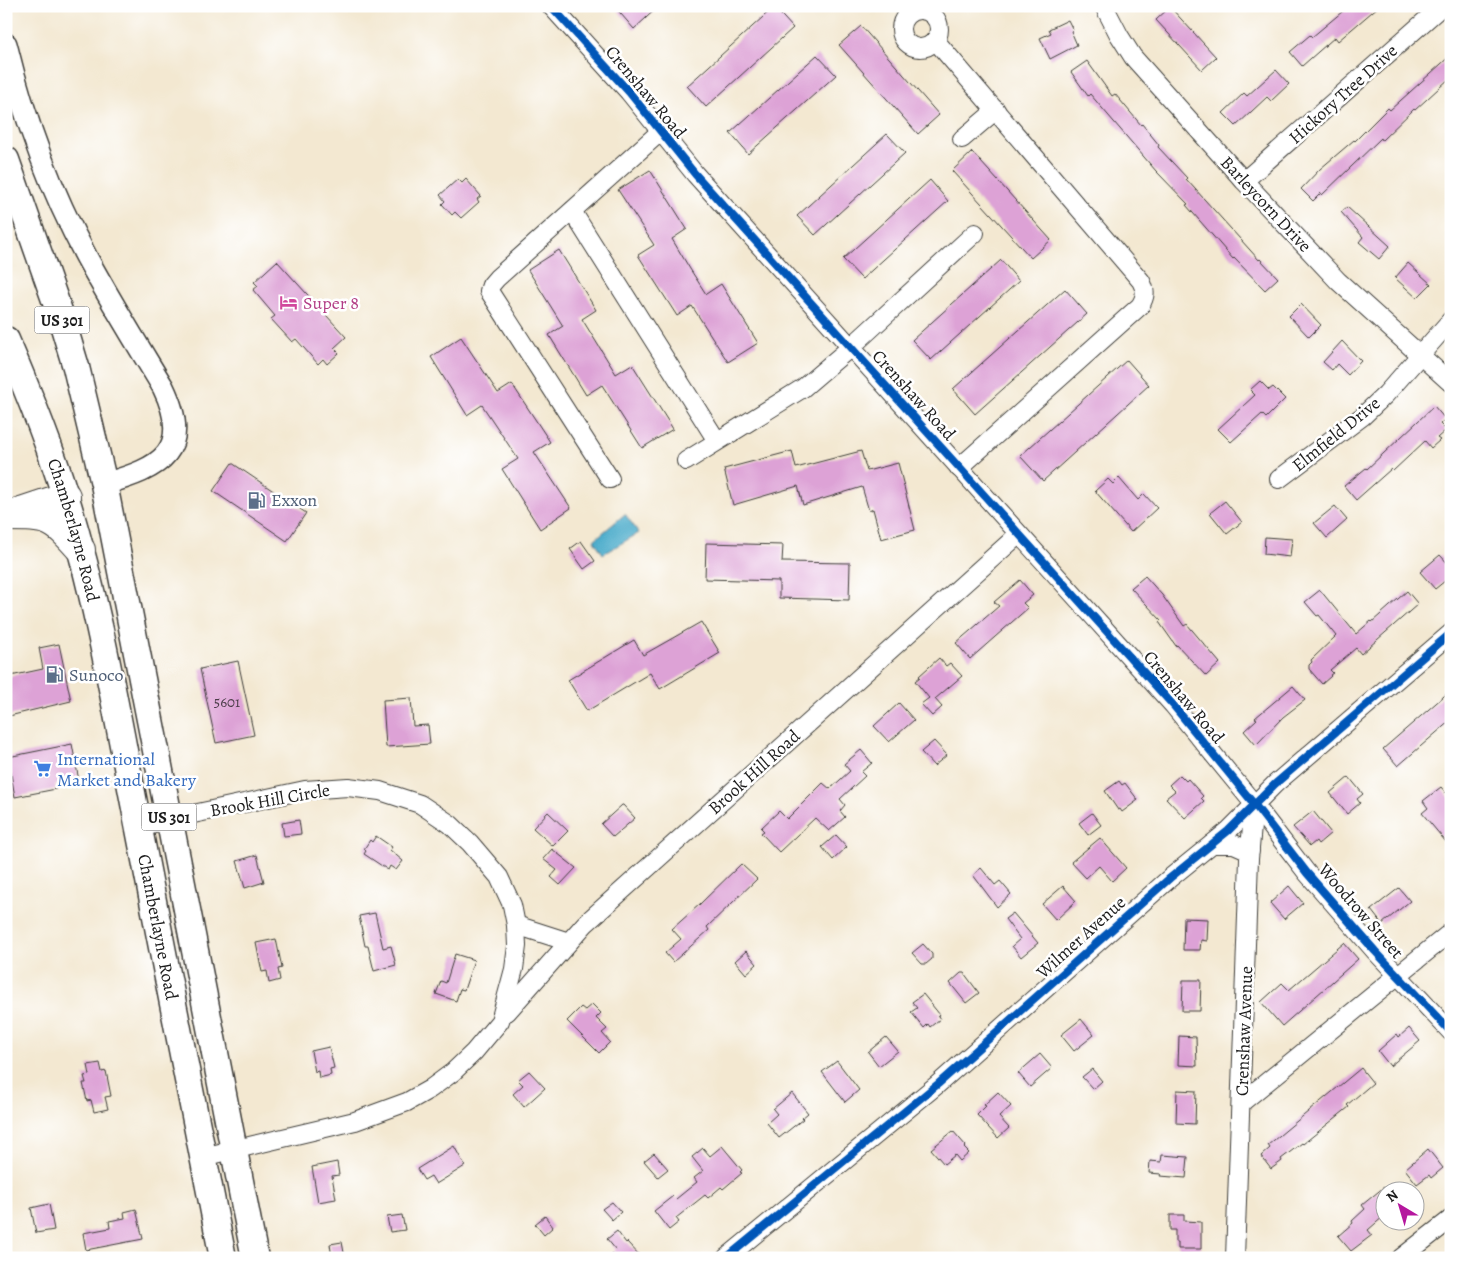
<svg xmlns="http://www.w3.org/2000/svg" width="1457" height="1264" viewBox="0 0 1457 1264" font-family="Alegreya,serif">
  <rect width="100%" height="100%" fill="#fff"/>
  <filter id="ink" filterUnits="userSpaceOnUse"><feTurbulence type="fractalNoise" baseFrequency=".02" numOctaves="2"/><feDisplacementMap in="SourceGraphic" scale="10" xChannelSelector="R" yChannelSelector="G"/><feConvolveMatrix kernelMatrix="1 2 1 2 8 2 1 2 1" color-interpolation-filters="sRGB"/></filter>
  <filter id="wash" filterUnits="userSpaceOnUse"><feTurbulence type="fractalNoise" baseFrequency=".0096" numOctaves="4" result="noise"/><feDisplacementMap in="SourceGraphic" scale="20" xChannelSelector="R" yChannelSelector="G"/><feGaussianBlur stdDeviation="1.12" result="paint"/><feColorMatrix in="noise" values="0 0 0 0 0 0 0 0 0 0 0 0 0 0 0 0 0 1.4 0 .05"/><feComposite in="paint" operator="in"/></filter>
  <g filter="url(#wash)">
    <rect width="100%" height="100%" fill="#f3e8d1"/>
    <polygon fill="#4caccb" stroke="#346474" points="625,514 639,533 603,554 594,540"/>
    <g id="blocks">
      <g fill="#dda2d6">
        <polygon points="614,6 659,6 634,29"/>
        <polygon points="1349,6 1379,6 1338,41 1335,37 1302,66 1290,52 1310,35 1312,37"/>
        <polygon points="774,7 793,28 706,107 687,86"/>
        <polygon points="1170,7 1216,57 1202,70 1156,20"/>
        <polygon points="1068,20 1073,30 1071,31 1077,45 1050,59 1040,38 1051,33 1049,29"/>
        <polygon points="861,26 939,115 918,134 839,45"/>
        <polygon points="817,55 836,75 748,154 730,133"/>
        <polygon points="1451,55 1451,77 1415,110 1414,109 1382,140 1381,138 1322,195 1321,193 1313,201 1301,189 1320,169 1354,140 1355,141 1388,108 1390,110"/>
        <polygon points="1087,61 1112,96 1115,94 1141,125 1142,124 1159,145 1158,147 1187,178 1186,179 1259,260 1260,259 1278,278 1265,290 1234,258 1233,259 1186,205 1188,204 1156,171 1090,94 1088,96 1071,72"/>
        <polygon points="1276,70 1289,84 1271,101 1267,97 1236,126 1223,113 1244,93 1247,96"/>
        <polygon points="887,134 905,153 815,235 797,216"/>
        <polygon points="972,152 1051,240 1031,258 952,171"/>
        <polygon points="650,170 687,229 672,239 690,269 706,294 721,284 758,343 728,362 692,306 677,316 638,255 654,245 618,190"/>
        <polygon points="458,179 462,183 466,179 481,196 477,199 479,202 461,218 455,212 452,215 442,204 445,201 440,195"/>
        <polygon points="930,180 948,201 862,279 843,259"/>
        <polygon points="1347,207 1390,246 1379,259 1359,242 1363,237 1341,212"/>
        <polygon points="559,250 596,310 582,319 616,374 632,364 673,429 642,448 602,385 586,395 549,335 563,326 528,270"/>
        <polygon points="1001,260 1019,281 931,360 912,340"/>
        <polygon points="277,261 346,337 334,348 339,353 327,364 323,359 318,364 296,339 292,342 271,319 275,316 253,290 258,286 254,282"/>
        <polygon points="1408,263 1431,284 1417,298 1395,278"/>
        <polygon points="1065,289 1087,314 975,414 953,389"/>
        <polygon points="1301,304 1321,325 1309,337 1289,316"/>
        <polygon points="461,337 498,393 512,384 550,442 534,452 571,508 540,529 502,469 518,459 482,405 467,415 431,357"/>
        <polygon points="1342,341 1361,361 1348,375 1337,364 1332,370 1323,362"/>
        <polygon points="1127,360 1149,385 1043,481 1020,456"/>
        <polygon points="1260,381 1269,390 1273,387 1285,399 1266,418 1262,414 1231,442 1218,429 1255,395 1250,390"/>
        <polygon points="1434,406 1445,419 1440,424 1446,430 1437,438 1440,440 1431,448 1425,441 1393,471 1391,469 1356,500 1344,486 1366,468 1367,469"/>
        <polygon points="792,451 796,468 861,451 867,471 898,463 915,530 881,539 873,509 869,511 862,487 803,505 798,486 733,505 724,469"/>
        <polygon points="232,463 306,513 287,541 213,491"/>
        <polygon points="1119,478 1138,500 1144,494 1157,508 1131,532 1095,491 1108,479 1113,484"/>
        <polygon points="1225,501 1242,522 1227,534 1210,513"/>
        <polygon points="1335,506 1347,520 1327,538 1314,523"/>
        <polygon points="1265,537 1292,539 1290,557 1264,554"/>
        <polygon points="581,541 595,561 584,569 570,549"/>
        <polygon points="706,543 783,545 782,562 850,563 849,600 779,598 779,581 705,579"/>
        <polygon points="1440,555 1451,567 1451,576 1435,589 1420,572"/>
        <polygon points="1145,576 1162,595 1184,626 1187,624 1220,663 1206,676 1177,645 1176,646 1159,622 1161,620 1131,588"/>
        <polygon points="1020,580 1033,595 1023,603 1028,608 970,659 956,643 999,606 994,602"/>
        <polygon points="1320,590 1356,634 1371,621 1372,622 1407,591 1418,604 1361,654 1356,648 1330,670 1333,673 1330,675 1331,676 1322,684 1309,669 1309,665 1312,662 1311,660 1336,636 1319,615 1317,616 1305,602"/>
        <polygon points="701,622 720,653 660,689 650,673 587,711 568,680 634,640 643,655"/>
        <polygon points="59,644 71,701 9,716 6,705 6,677 43,669 39,648"/>
        <polygon points="939,658 946,666 950,663 962,676 935,699 942,707 932,716 921,704 929,698 915,681 920,677 919,676"/>
        <polygon points="238,661 254,735 216,743 200,669"/>
        <polygon points="1293,686 1305,700 1283,717 1256,745 1244,731 1257,719 1255,718"/>
        <polygon points="1451,690 1451,720 1398,766 1383,749"/>
        <polygon points="411,698 413,726 428,725 430,744 386,747 383,700"/>
        <polygon points="899,703 914,720 889,742 874,726"/>
        <polygon points="934,741 947,755 934,766 921,752"/>
        <polygon points="72,744 79,781 55,785 56,789 15,797 8,757"/>
        <polygon points="861,750 872,763 861,772 865,776 840,799 845,805 840,811 845,817 829,831 815,818 779,852 761,833 764,831 761,828 779,811 787,819 823,783 830,789 850,771 844,764"/>
        <polygon points="1180,775 1186,781 1188,779 1203,796 1201,798 1204,801 1185,818 1166,798 1175,791 1169,785"/>
        <polygon points="1349,777 1363,794 1357,799 1360,803 1347,814 1330,793"/>
        <polygon points="1119,781 1122,785 1125,783 1138,800 1122,812 1120,809 1118,810 1105,791"/>
        <polygon points="1441,787 1451,799 1451,848 1422,813 1428,808 1423,801"/>
        <polygon points="622,805 623,805 635,818 613,837 601,824"/>
        <polygon points="1313,811 1331,833 1318,844 1316,841 1310,846 1293,827"/>
        <polygon points="548,812 568,831 553,846 533,828"/>
        <polygon points="1092,813 1101,825 1088,835 1079,823"/>
        <polygon points="299,820 301,834 284,836 282,823"/>
        <polygon points="836,835 847,847 833,860 822,847"/>
        <polygon points="376,836 392,847 390,850 403,861 396,870 390,866 388,870 364,854 366,851 364,849 370,840 372,842"/>
        <polygon points="1100,838 1126,868 1112,881 1099,866 1086,878 1071,862"/>
        <polygon points="552,849 576,868 560,885 551,877 557,870 543,859"/>
        <polygon points="257,855 264,882 245,888 237,861"/>
        <polygon points="741,864 757,879 707,927 709,930 673,962 665,953 681,939 672,929 700,904"/>
        <polygon points="981,868 995,885 1000,881 1011,894 997,907 973,875"/>
        <polygon points="1063,886 1076,901 1056,920 1042,904"/>
        <polygon points="1289,886 1303,903 1284,919 1270,903"/>
        <polygon points="1399,888 1410,901 1382,924 1371,910"/>
        <polygon points="375,913 383,948 391,946 396,965 374,971 368,946 365,946 359,916"/>
        <polygon points="1013,913 1038,943 1021,957 1012,946 1020,939 1005,919"/>
        <polygon points="1184,918 1208,919 1207,941 1201,940 1200,950 1183,950"/>
        <polygon points="276,939 282,968 278,969 280,980 269,983 267,971 262,972 256,943"/>
        <polygon points="1344,943 1358,959 1282,1026 1261,1002 1282,983 1289,990"/>
        <polygon points="923,944 932,954 932,959 926,964 922,964 912,953"/>
        <polygon points="746,951 757,964 746,974 735,961"/>
        <polygon points="455,954 474,960 464,990 460,989 456,1001 436,994 441,981 446,983"/>
        <polygon points="961,973 964,973 979,993 966,1003 950,983"/>
        <polygon points="1183,980 1201,980 1200,1011 1182,1011"/>
        <polygon points="923,994 940,1015 938,1016 940,1019 930,1027 928,1024 924,1028 911,1012 917,1008 912,1002"/>
        <polygon points="592,1004 601,1013 596,1018 607,1029 602,1033 610,1042 599,1053 567,1021 581,1007 585,1010"/>
        <polygon points="1081,1019 1094,1035 1074,1051 1061,1035"/>
        <polygon points="1409,1028 1420,1041 1390,1066 1378,1051 1397,1034 1399,1037"/>
        <polygon points="1179,1036 1196,1037 1197,1066 1178,1065"/>
        <polygon points="886,1037 898,1051 879,1066 868,1052"/>
        <polygon points="329,1047 334,1068 330,1069 331,1075 319,1078 318,1071 315,1072 311,1051"/>
        <polygon points="1040,1054 1052,1068 1030,1087 1018,1073"/>
        <polygon points="837,1061 859,1090 845,1102 822,1072"/>
        <polygon points="100,1063 102,1072 106,1071 111,1096 105,1097 108,1109 94,1112 91,1100 87,1101 83,1083 86,1083 84,1076 90,1075 88,1065"/>
        <polygon points="1361,1068 1373,1083 1347,1105 1349,1107 1303,1144 1302,1143 1281,1159 1282,1161 1271,1169 1261,1156 1270,1148 1268,1145"/>
        <polygon points="1092,1069 1102,1081 1093,1089 1082,1077"/>
        <polygon points="529,1071 545,1088 524,1107 513,1094 523,1085 518,1080"/>
        <polygon points="1177,1090 1196,1091 1195,1124 1176,1123"/>
        <polygon points="998,1092 1011,1106 999,1117 1009,1128 998,1138 977,1115 986,1106 984,1105"/>
        <polygon points="792,1093 808,1113 802,1118 803,1119 779,1138 767,1123 777,1114 773,1109"/>
        <polygon points="953,1131 966,1146 964,1148 969,1153 960,1161 955,1155 944,1164 931,1149"/>
        <polygon points="454,1146 465,1166 436,1184 431,1176 424,1180 417,1169"/>
        <polygon points="722,1146 742,1170 740,1172 742,1173 723,1189 721,1187 708,1198 705,1195 676,1218 679,1222 669,1230 654,1211 673,1196 676,1199 697,1182 694,1178 703,1171 692,1157 703,1148 710,1156"/>
        <polygon points="1428,1149 1443,1168 1431,1178 1429,1175 1417,1184 1405,1169"/>
        <polygon points="654,1153 668,1169 658,1177 644,1161"/>
        <polygon points="1162,1155 1188,1157 1186,1178 1160,1176 1161,1174 1149,1173 1150,1161 1161,1162"/>
        <polygon points="337,1162 339,1175 332,1176 336,1199 318,1202 312,1167"/>
        <polygon points="1384,1187 1384,1216 1368,1230 1372,1235 1351,1251 1338,1236 1353,1223 1352,1221 1365,1209 1362,1205"/>
        <polygon points="612,1202 621,1212 612,1220 602,1209"/>
        <polygon points="49,1204 54,1230 36,1233 31,1208"/>
        <polygon points="136,1209 143,1239 86,1250 83,1233 110,1228 109,1221 125,1218 124,1212"/>
        <polygon points="402,1215 405,1230 390,1232 387,1217"/>
        <polygon points="1170,1215 1184,1215 1184,1221 1201,1222 1201,1249 1178,1249 1178,1242 1175,1242 1175,1230 1170,1230"/>
        <polygon points="545,1216 553,1227 544,1235 535,1224"/>
        <polygon points="617,1231 626,1243 627,1242 642,1258 608,1258 616,1250 607,1239"/>
        <polygon points="342,1242 345,1258 332,1258 330,1244"/>
      </g>
    </g>
  </g>
  <g filter="url(#ink)">
    <use href="#blocks" fill-opacity="0" stroke="#3c3b37" stroke-width="1"/>
    <g fill="none" stroke-linecap="round" stroke-linejoin="round">
      <defs>
        <g id="minor">
          <polyline points="551,6 629,92 695,174 1173,705 1254,804 1307,873 1375,951 1451,1032"/>
          <polyline points="1104,6 1119,35 1133,57 1244,181 1338,281 1451,383"/>
          <circle cx="920" cy="29" r="19"/>
          <path d="M935,40L1141,281C1146,291 1146,296 1140,306L959,468"/>
          <polyline points="962,139 996,110"/>
          <polyline points="1244,181 1442,6"/>
          <polyline points="572,211 717,441"/>
          <polyline points="686,461 803,388 851,347 975,233"/>
          <polyline points="610,479 489,291 491,285 497,278 660,132"/>
          <polyline points="1279,479 1363,416 1386,394 1451,320"/>
          <polyline points="139,829 170,819 305,790 348,787 380,791 420,804 450,824 470,843 499,877 512,905 516,925 517,946 514,969 500,1021 474,1052 453,1072 430,1089 407,1102 355,1121 203,1157"/>
          <polyline points="1212,844 1234,844 1250,851"/>
          <polyline points="516,925 569,942"/>
          <polyline points="507,1012 585,924 1018,535"/>
          <polyline points="1241,1103 1451,932"/>
          <polyline points="726,1258 938,1084 1170,878 1228,831 1275,784 1451,633"/>
          <polyline points="1235,1258 1249,859 1254,804"/>
          <polyline points="1401,1258 1451,1219"/>
        </g>
        <path id="tertiary" d="M6,44C24,118 51,191 87,258C111,302 137,344 163,387C194,451 161,468 104,484"/>
        <g id="primary">
          <polyline points="6,160 60,314 76,367 104,484 255,1258"/>
          <path id="s1" d="M6,340C28,391 49,443 65,495C99,604 117,717 139,829C167,972 194,1115 223,1258"/>
        </g>
        <g id="motorway">
          <polyline points="15,513 66,496"/>
          <path d="M6,517C49,517 52,517 81,550"/>
        </g>
      </defs>
      <use href="#minor" stroke="#3c3b37" stroke-width="20"/>
      <use href="#tertiary" stroke="#3c3b37" stroke-width="24"/>
      <use href="#primary" stroke="#3c3b37" stroke-width="29"/>
      <use href="#motorway" stroke="#3c3b37" stroke-width="30"/>
      <use href="#minor" stroke="#fff" stroke-width="18"/>
      <use href="#tertiary" stroke="#fff" stroke-width="21"/>
      <use href="#primary" stroke="#fff" stroke-width="26"/>
      <use href="#motorway" stroke="#fff" stroke-width="28"/>
      <defs>
        <g id="cycleway">
          <polyline points="551,6 629,92 695,174 1173,705 1254,804 1307,873 1375,951 1451,1032"/>
          <polyline points="726,1258 938,1084 1170,878 1228,831 1275,784 1451,633"/>
        </g>
      </defs>
      <use href="#cycleway" stroke="#fff" stroke-width="11"/>
      <use href="#cycleway" stroke="#0057b8" stroke-width="8"/>
    </g>
  </g>
  <defs>
    <symbol id="hotel-bare" viewBox="-9 -9 18 18"><path d="M-6-4.5h1.5V1H6V5H4.5V3h-9V5H-6ZM-4 0a1.8 1.8 0 1 1 3.6 0ZM.5 0V-2.5h3Q6-2.5 6 0Z" fill="#d1479c" stroke="#fff" stroke-width="2.5" paint-order="stroke"/></symbol>
    <symbol id="fuel-bare" viewBox="-9 -9 18 18"><path d="M-5.5-6h7V0h2V4h1.3V-2.5L3-4.5l.8-.8L6-3V5H2.5V1h-1V6h-7ZM-4.2-4.7v3.2H.2V-4.7Z" fill="#5c6f8a" stroke="#fff" stroke-width="2.5" paint-order="stroke"/></symbol>
    <symbol id="supermarket-bare" viewBox="-9 -9 18 18"><path d="M-6-5.5h2.5l.6 2H6L4.5 2H-2.5L-4.4-4H-6ZM-1.5 3.2a1.3 1.3 0 1 0 .1 0ZM3 3.2a1.3 1.3 0 1 0 .1 0Z" fill="#3f7fe0" stroke="#fff" stroke-width="2.5" paint-order="stroke"/></symbol>
  </defs>
  <g fill-rule="evenodd">
    <use href="#hotel-bare" x="276" y="290" width="25" height="25"/>
    <use href="#fuel-bare" x="244" y="488" width="25" height="25"/>
    <use href="#fuel-bare" x="42" y="662" width="25" height="25"/>
    <use href="#supermarket-bare" x="30" y="756" width="25" height="25"/>
  </g>
  <g text-anchor="middle" stroke-width="5" stroke-linejoin="round" paint-order="stroke">
    <g font-size="15" fill="#4c3e4a">
      <text x="227" y="707">5601</text>
    </g>
    <g fill="#fff" stroke="#606060" stroke-width="1">
      <rect x="34.5" y="306.5" width="55" height="27" rx="4"/>
      <rect x="141.5" y="803.5" width="55" height="27" rx="4"/>
    </g>
    <g font-size="16" font-weight="bold" fill="#1c1c1c">
      <text x="62" y="326">US 301</text>
      <text x="169" y="823">US 301</text>
    </g>
    <g font-size="18" fill="#1c1c1c" stroke="#fff">
      <text transform="translate(646 92) rotate(50)" y="6">Crenshaw Road</text>
      <text transform="translate(1343 94) rotate(-42)" y="6">Hickory Tree Drive</text>
      <text transform="translate(1266 204) rotate(47)" y="6">Barleycorn Drive</text>
      <text transform="translate(914 395) rotate(48)" y="6">Crenshaw Road</text>
      <text transform="translate(1336 434) rotate(-39)" y="6">Elmfield Drive</text>
      <text dy="6" stroke="none"><textPath href="#s1" startOffset="202">Chamberlayne Road</textPath></text>
      <text transform="translate(1184 697) rotate(50)" y="6">Crenshaw Road</text>
      <text transform="translate(754 772) rotate(-42)" y="6">Brook Hill Road</text>
      <text transform="translate(270 800) rotate(-10)" y="6">Brook Hill Circle</text>
      <text transform="translate(1361 911) rotate(49)" y="6">Woodrow Street</text>
      <text dy="6" stroke="none"><textPath href="#s1" startOffset="608">Chamberlayne Road</textPath></text>
      <text transform="translate(1081 937) rotate(-42)" y="6">Wilmer Avenue</text>
      <text transform="translate(1244 1031) rotate(-88)" y="6">Crenshaw Avenue</text>
    </g>
    <g font-size="18" fill="#b23c85" stroke="#fff" text-anchor="start">
      <text x="303" y="309">Super 8</text>
    </g>
    <g font-size="18" fill="#4e5e75" stroke="#fff" text-anchor="start">
      <text x="271" y="506">Exxon</text>
      <text x="69" y="681">Sunoco</text>
    </g>
    <g font-size="18" fill="#366cbe" stroke="#fff" text-anchor="start">
      <text x="57" y="765">International<tspan x="57" dy="21">Market and Bakery</tspan></text>
    </g>
  </g>
  <rect width="1457" height="1264" fill="none" stroke="#fff" stroke-width="25"/>
  <g transform="translate(1400 1206) rotate(322)"><circle r="24" fill="#ffffff" stroke="#a4a4a4"/>
  <path d="M0-4L9 19L0 12L-9 19Z" fill="#b5179e"/>
  <text y="-8" font-size="14" font-weight="bold" text-anchor="middle" fill="#1c1c1c">N</text>
  </g>
</svg>
